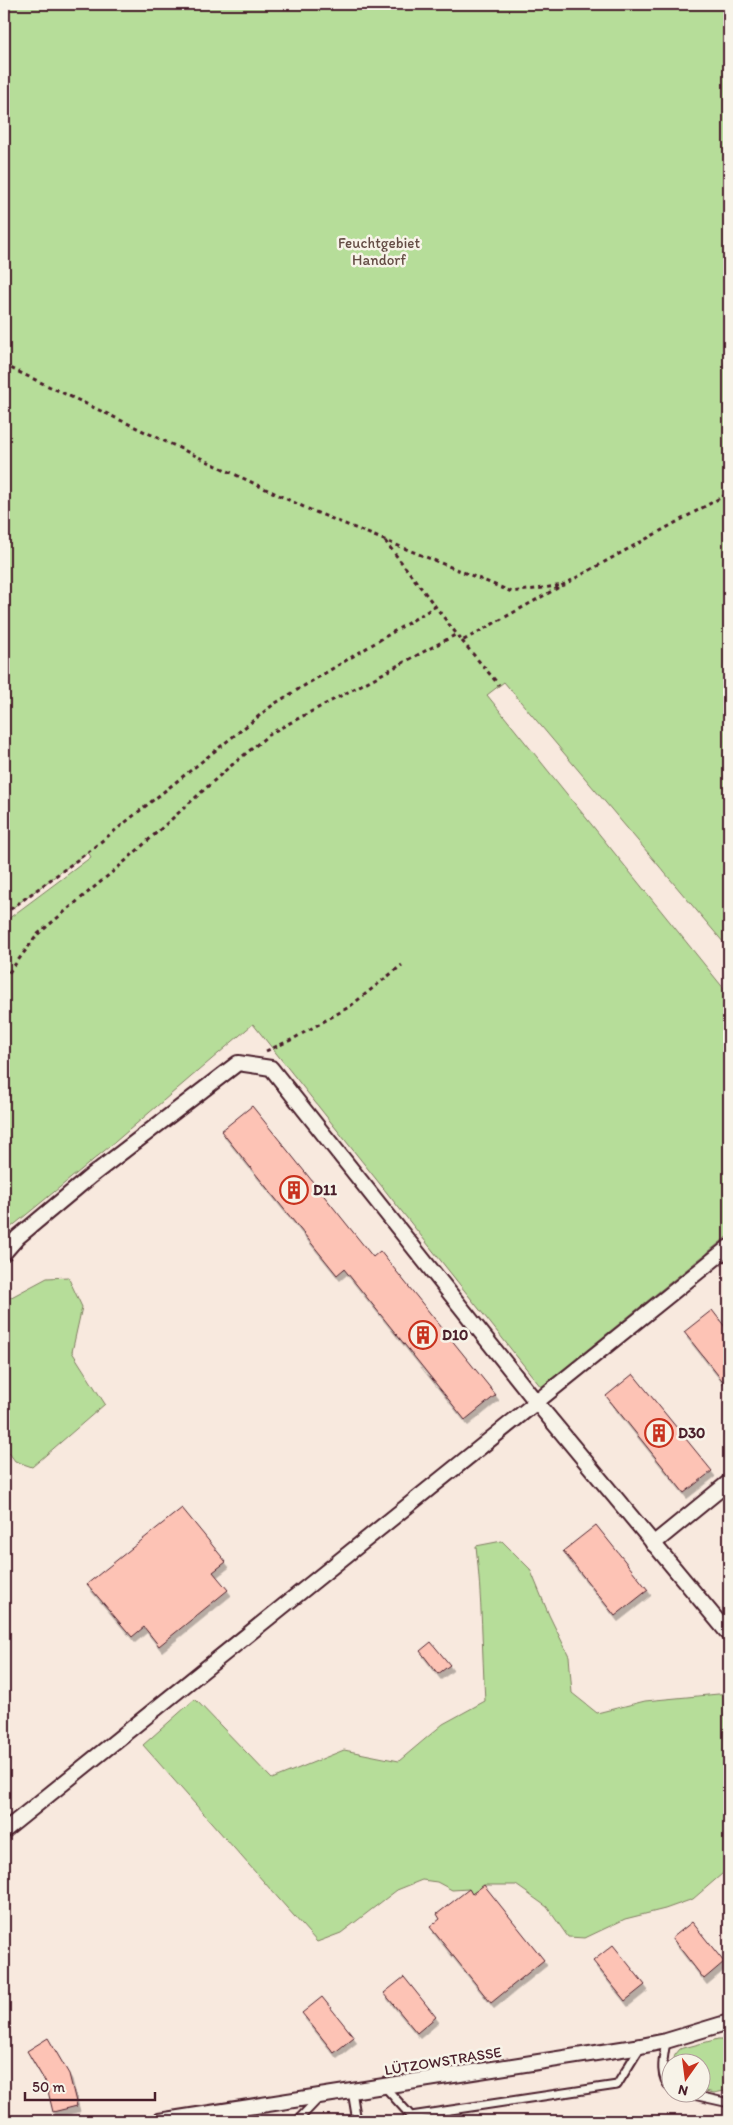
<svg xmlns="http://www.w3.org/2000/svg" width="733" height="2125" viewBox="0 0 733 2125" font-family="Itim,sans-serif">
  <defs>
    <filter id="shadow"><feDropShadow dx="3" dy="5.5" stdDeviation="0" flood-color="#0004"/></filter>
  </defs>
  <rect width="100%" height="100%" fill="#f8e9de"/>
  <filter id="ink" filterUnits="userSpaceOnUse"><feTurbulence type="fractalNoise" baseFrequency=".02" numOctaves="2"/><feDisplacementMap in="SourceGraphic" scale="10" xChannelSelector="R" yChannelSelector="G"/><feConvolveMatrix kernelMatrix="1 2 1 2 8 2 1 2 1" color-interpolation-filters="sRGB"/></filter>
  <g filter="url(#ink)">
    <g fill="#b6dd99" stroke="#807e62">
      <polygon points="4,4 729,4 729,949 504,682 487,695 729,995 729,1235 541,1387 253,1024 115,1142 4,1233 4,922 91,857 88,852 4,914"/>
      <polygon points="68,1277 82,1307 72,1352 105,1404 32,1467 15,1461 4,1446 4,1301 47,1278"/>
      <path d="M502,1541L530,1569L549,1615L569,1656L572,1693L597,1713L645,1701L729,1693V1868L693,1899L665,1909L625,1919L585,1938L568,1937L547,1907L516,1885H484L472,1894L469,1889L452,1890L437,1882L422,1880L397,1890L341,1933L317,1942L143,1745L195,1699L272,1779L344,1750L399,1761L443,1724L485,1701C482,1649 482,1598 476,1546Z"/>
      <polygon points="718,2039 729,2039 729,2090 714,2093 701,2090 700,2062 673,2062 675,2055 680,2049"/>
    </g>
    <g fill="#fdc3b5" stroke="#4a1f2b" filter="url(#shadow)">
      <polygon points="252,1106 373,1257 380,1251 496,1395 465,1420 344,1269 337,1275 221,1131"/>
      <polygon points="712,1310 729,1332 729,1389 684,1332"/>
      <polygon points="633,1374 712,1471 684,1493 606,1396"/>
      <polygon points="182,1508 226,1562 213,1572 228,1590 159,1646 144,1627 132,1637 87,1584"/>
      <polygon points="596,1525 648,1590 615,1616 563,1551"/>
      <polygon points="431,1642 450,1665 438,1674 420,1651"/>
      <polygon points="484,1885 544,1960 491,2003 430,1927 440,1919 437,1914 469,1889 472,1894"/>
      <polygon points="692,1922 724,1962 704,1979 672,1938"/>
      <polygon points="613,1945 645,1985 625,2001 593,1961"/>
      <polygon points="404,1977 436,2017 417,2033 384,1993"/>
      <polygon points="322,1997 354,2037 334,2053 302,2013"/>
      <polygon points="48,2038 69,2074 77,2106 53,2112 46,2083 27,2051"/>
    </g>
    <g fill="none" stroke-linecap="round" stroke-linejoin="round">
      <defs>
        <g id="service">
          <path d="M666,2041C664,2056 658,2075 670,2087"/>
          <polyline points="384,2086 411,2116 617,2085 641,2046"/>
          <polyline points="352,2091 357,2121"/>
          <polyline points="680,2092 729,2103"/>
          <polyline points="297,2121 319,2098"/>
        </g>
        <g id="minor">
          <polyline points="4,1253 18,1237 91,1176 238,1063 271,1068 537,1403 727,1632"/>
          <polyline points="653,1544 729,1482"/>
          <polyline points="4,1831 729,1247"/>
          <polyline points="159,2121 641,2046 666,2041 729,2022"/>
        </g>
      </defs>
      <use href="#service" stroke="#4a1f2b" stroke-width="11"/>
      <use href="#minor" stroke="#4a1f2b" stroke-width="18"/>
      <g stroke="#4a1f2b" stroke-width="3" stroke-dasharray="4 4" stroke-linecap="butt">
        <polyline points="4,365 308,509 512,592 565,585"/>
        <polyline points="385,541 462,641 729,493"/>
        <polyline points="462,641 499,685"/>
        <polyline points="4,914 88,852 274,704 436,606"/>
        <polyline points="4,979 38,934 122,864 227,769 271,733 457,634"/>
        <polyline points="266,1051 291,1040 349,1007 402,965"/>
      </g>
      <use href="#service" stroke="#f7f3e8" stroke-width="7"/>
      <use href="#minor" stroke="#f7f3e8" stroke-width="14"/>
    </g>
  </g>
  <defs>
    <symbol id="building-ring" viewBox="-11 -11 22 22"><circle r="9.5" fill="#f7f3e8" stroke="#c8321e" stroke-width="1.5"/><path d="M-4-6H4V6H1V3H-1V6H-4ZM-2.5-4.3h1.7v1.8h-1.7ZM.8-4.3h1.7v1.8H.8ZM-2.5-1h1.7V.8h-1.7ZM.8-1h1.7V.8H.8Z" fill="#c8321e"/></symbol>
  </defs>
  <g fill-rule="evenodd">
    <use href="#building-ring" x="278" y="1174" width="32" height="32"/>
    <use href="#building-ring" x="407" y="1319" width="32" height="32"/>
    <use href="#building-ring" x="643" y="1417" width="32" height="32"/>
  </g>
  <g text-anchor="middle" stroke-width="5" stroke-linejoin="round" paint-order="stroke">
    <g font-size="15" fill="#654e46" stroke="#f7f3e8">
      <text x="379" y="248">Feuchtgebiet<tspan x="379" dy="17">Handorf</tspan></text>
    </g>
    <g font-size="15" font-weight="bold" fill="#4a1f2b" stroke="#f7f3e8" text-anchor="start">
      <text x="313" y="1195">D11</text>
      <text x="442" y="1340">D10</text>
      <text x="678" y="1438">D30</text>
    </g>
    <g font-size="15" fill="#4a1f2b" stroke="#f7f3e8">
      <text transform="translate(443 2061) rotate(-9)" y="5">LÜTZOWSTRASSE</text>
    </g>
  </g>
  <rect width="733" height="2125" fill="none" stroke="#f7f3e8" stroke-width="20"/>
  <rect x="10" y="10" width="713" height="2105" fill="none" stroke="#4a1f2b" stroke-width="2" filter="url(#ink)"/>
  <g transform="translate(686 2078) rotate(194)"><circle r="24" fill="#f7f3e8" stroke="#b29e9c"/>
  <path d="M0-4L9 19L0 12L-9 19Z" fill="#c8321e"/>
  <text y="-8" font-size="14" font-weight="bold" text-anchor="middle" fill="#4a1f2b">N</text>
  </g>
  <path d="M25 2092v8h130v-8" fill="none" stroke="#4a1f2b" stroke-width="2.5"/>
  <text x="32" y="2092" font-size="15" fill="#4a1f2b" stroke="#f7f3e8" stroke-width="4" paint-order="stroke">50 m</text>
</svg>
